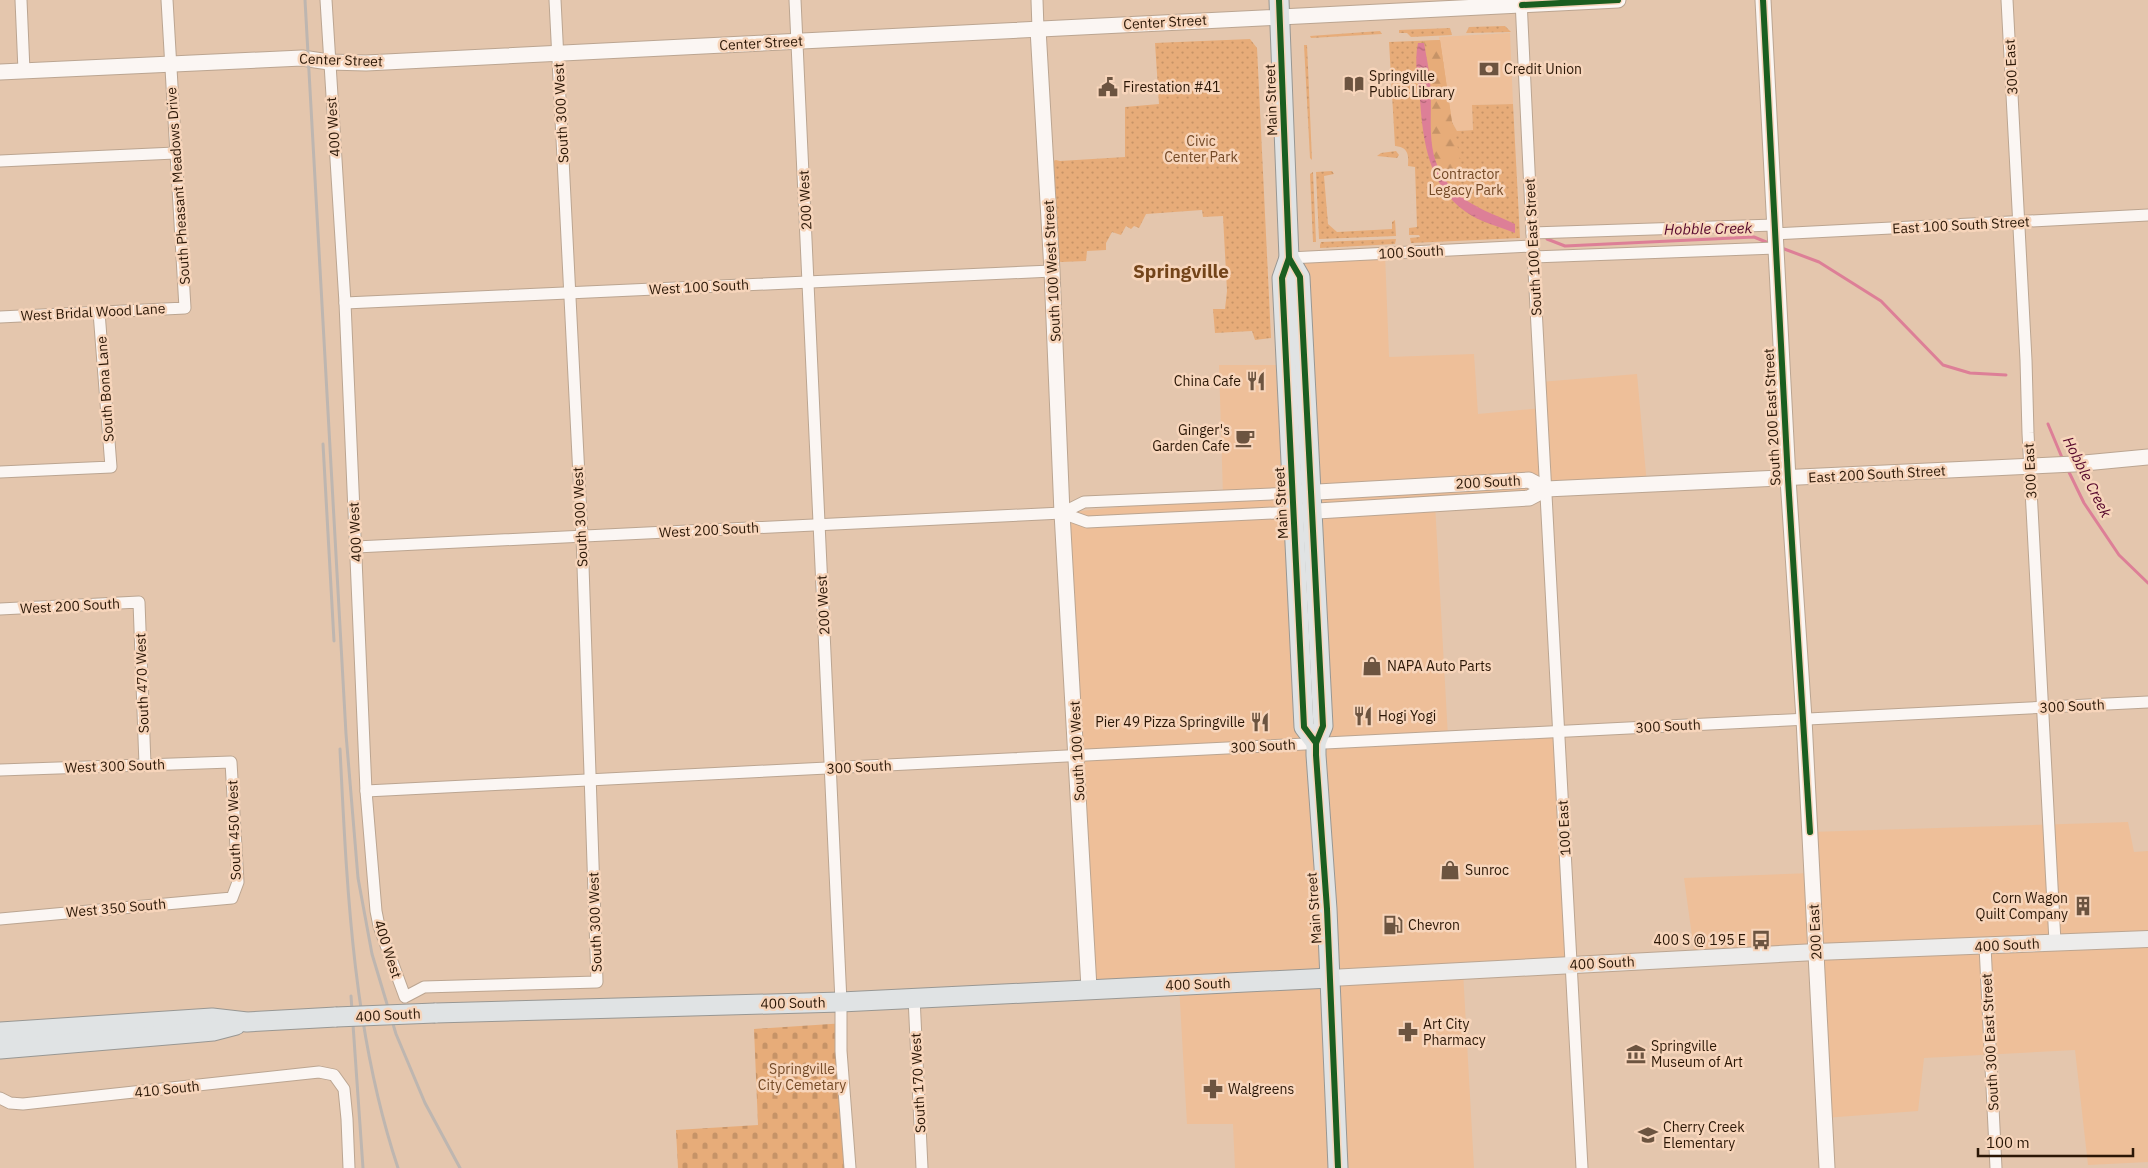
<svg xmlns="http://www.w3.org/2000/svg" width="2148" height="1168" viewBox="0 0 2148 1168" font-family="'IBM Plex Sans',sans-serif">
  <defs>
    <pattern id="grass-dots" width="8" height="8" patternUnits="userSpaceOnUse" patternTransform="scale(1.25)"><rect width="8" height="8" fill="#e7ac79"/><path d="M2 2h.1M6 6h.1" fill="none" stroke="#c69367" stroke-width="1.8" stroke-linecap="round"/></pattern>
    <pattern id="forest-firs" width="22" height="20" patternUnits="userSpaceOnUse" patternTransform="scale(1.25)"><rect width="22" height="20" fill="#e7ac79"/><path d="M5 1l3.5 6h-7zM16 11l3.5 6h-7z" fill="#c69367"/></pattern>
    <pattern id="cemetery-stones" width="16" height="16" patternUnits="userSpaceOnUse" patternTransform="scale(1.25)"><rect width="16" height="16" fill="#e7ac79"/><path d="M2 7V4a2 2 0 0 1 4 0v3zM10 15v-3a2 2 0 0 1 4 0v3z" fill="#c69367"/></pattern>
    <pattern id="water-ripples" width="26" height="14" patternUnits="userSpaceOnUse" patternTransform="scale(1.25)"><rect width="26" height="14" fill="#dd7f97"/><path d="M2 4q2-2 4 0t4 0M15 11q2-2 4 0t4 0" fill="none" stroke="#b36779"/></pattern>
  </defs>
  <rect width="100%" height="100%" fill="#e4c6ad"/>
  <g fill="#eebf99">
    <polygon points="1510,33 1513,104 1472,105 1473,130 1457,131 1452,122 1439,37"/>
    <polygon points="1385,254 1389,357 1474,354 1478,414 1542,408 1540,382 1637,374 1647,485 1435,504 1448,737 1559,732 1570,965 1463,971 1474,1168 1235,1168 1233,1124 1187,1124 1179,985 1089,988 1062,513 1223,496 1219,365 1287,365 1289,258"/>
    <polygon points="2128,822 2134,852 2148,851 2148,1162 2088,1165 2075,1050 1924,1058 1918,1111 1824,1118 1816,952 1695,958 1684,878 1812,873 1810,832"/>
  </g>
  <g fill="url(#grass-dots)">
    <polygon points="1505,26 1511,32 1466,33 1469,27"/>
    <polygon points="1450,28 1452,35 1411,37 1407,33 1399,33 1399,30"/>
    <polygon points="1380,31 1382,34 1311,38 1310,36"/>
    <polygon points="1250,39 1257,48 1271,338 1255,340 1252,331 1215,333 1213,309 1225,309 1227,291 1223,216 1203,217 1202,210 1146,214 1139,228 1134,226 1131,229 1126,226 1121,235 1112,232 1106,243 1106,250 1087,251 1086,261 1061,262 1058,261 1053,161 1056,160 1060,161 1125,157 1125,107 1159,104 1155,43"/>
    <path d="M1440,40L1452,122L1457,131L1473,130L1472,105L1513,104L1520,238L1411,243L1410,238L1420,237L1419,235H1409V228L1417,227L1415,167L1408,166C1409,155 1408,147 1395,146L1389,42Z"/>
    <polygon points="1304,45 1307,45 1312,160 1310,158"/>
    <polygon points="1396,151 1399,155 1397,158 1377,156 1381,153"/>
    <polygon points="1332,171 1334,174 1324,176 1328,224 1337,232 1392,229 1392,222 1395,220 1396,236 1319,239 1316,172"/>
    <polygon points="1313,172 1316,242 1313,242 1310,174"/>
    <polygon points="1396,239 1395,244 1320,248 1320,245 1321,242"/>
  </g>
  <path fill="url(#forest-firs)" d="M1440,40L1452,122L1461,162V172L1453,190C1423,157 1432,123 1430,83C1429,69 1426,55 1424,41Z"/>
  <polygon fill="url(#cemetery-stones)" points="846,1023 852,1168 678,1168 676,1130 758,1125 754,1029"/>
  <path fill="url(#water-ripples)" d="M1418,43H1424C1426,55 1429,68 1430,81C1434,123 1421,160 1457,193C1472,207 1496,215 1515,224V233C1500,227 1480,222 1466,212C1429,186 1423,142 1420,100C1418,82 1414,61 1418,43Z"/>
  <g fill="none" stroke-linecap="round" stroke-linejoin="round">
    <g stroke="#dd7f97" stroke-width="3">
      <polyline points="1547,239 1565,246 1754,237 1771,244"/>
      <polyline points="1779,247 1819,262 1881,301 1943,365 1970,373 2006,375"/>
      <polyline points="2048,424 2063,460"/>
      <polyline points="2067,468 2084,503 2119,555 2148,583"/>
    </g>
    <defs>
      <g id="minor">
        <polyline points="21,0 24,71"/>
        <polyline points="326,0 345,303 366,791 376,911 379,926 405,997 424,987 597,982 582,536 555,0"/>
        <polyline points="795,0 841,1002 841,1051 850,1168"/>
        <polyline points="1037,0 1038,29"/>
        <polyline points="1521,0 1532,233 1582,1168"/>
        <polyline points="2007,0 2026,360 2028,433 2055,942"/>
        <polyline points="0,161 175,153"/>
        <polyline points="1532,233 1774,225"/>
        <polyline points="1775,234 2148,215"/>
        <polyline points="1533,257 1776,248"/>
        <polyline points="1289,258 1532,246"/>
        <polyline points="345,303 1052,271"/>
        <polyline points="0,317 185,308 167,0"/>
        <polyline points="0,472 111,467 99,312"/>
        <polyline points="1062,513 1084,502 1293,493"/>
        <polyline points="356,547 1062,513 1087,522 1295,512"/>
        <polyline points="0,609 139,602 145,765"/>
        <polyline points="0,770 231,762 238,882 232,898 0,919"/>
        <polyline points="366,791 2148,702"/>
        <polyline points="1985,946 1996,1168"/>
        <polyline points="914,997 922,1168"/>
        <polyline points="0,1098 10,1103 23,1104 319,1072 334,1075 344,1089 347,1119 349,1168"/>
      </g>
      <g id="tertiary">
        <polyline points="1763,0 1788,479 1804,719 1827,1168"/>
        <polyline points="1038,29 1052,271 1062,513 1089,988"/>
        <polyline points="0,72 302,58 329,62 366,63 1618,0"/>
        <polyline points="1300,493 1529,480 1546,489"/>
        <polyline points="1301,512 1529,498 1546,489 2074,464 2148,457"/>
      </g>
      <polyline id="secondary" points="1330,978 1816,952 2148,939"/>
      <g id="primary">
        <polyline points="1279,0 1289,258 1282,278 1304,727 1316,743"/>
        <polyline points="1289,258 1300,277 1323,726 1316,743 1316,755 1327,909 1338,1168"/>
        <polyline points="435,1013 841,1002 1330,978"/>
        <polyline points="0,1032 212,1018 247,1022 336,1017"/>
        <polyline points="0,1049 191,1033 213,1031 236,1025"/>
      </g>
    </defs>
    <use href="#minor" stroke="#bba591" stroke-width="13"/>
    <use href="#tertiary" stroke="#bba591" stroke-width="17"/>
    <use href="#secondary" stroke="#bba591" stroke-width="18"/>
    <use href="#primary" stroke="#989793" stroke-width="21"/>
    <use href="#minor" stroke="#fbf6f3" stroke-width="11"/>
    <use href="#tertiary" stroke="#fbf6f3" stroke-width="15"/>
    <use href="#secondary" stroke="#edeceb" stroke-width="16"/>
    <use href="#primary" stroke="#e0e3e4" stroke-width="19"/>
    <g stroke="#beb6b0" stroke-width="3">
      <polyline points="305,0 346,734 358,878 372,954 396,1034 425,1103 460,1168"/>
      <polyline points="323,444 334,641"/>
      <path d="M340,749C347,890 353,1033 398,1168"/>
      <polyline points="351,996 363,1168"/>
    </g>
    <defs>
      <polyline id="primary-bridge" points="336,1017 435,1013"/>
    </defs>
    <use href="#primary-bridge" stroke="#989793" stroke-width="21" stroke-linecap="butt"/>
    <use href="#primary-bridge" stroke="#e0e3e4" stroke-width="19"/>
    <defs>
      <g id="cycleway">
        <polyline points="1279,0 1289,258 1282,278 1304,727 1316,743"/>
        <polyline points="1763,0 1788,479 1810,832"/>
        <polyline points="1522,5 1618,0"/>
        <polyline points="1289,258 1300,277 1323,726 1316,743 1316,755 1327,909 1338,1168"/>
      </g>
    </defs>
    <use href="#cycleway" stroke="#f7d5bb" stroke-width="9"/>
    <use href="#cycleway" stroke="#1b5e20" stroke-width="6"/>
  </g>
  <defs>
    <symbol id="bank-bare" viewBox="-9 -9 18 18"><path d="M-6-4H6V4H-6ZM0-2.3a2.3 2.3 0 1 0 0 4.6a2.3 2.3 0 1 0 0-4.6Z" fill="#6c5440" stroke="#f7d5bb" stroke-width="2.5" paint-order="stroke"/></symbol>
    <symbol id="library-bare" viewBox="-9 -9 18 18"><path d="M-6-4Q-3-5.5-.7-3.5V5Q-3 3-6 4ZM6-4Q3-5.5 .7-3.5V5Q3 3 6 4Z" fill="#6c5440" stroke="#f7d5bb" stroke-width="2.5" paint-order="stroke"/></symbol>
    <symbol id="civic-bare" viewBox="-9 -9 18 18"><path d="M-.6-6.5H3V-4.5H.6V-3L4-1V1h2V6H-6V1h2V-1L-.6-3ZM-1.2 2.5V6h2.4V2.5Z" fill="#6c5440" stroke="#f7d5bb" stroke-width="2.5" paint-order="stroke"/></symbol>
    <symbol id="restaurant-bare" viewBox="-9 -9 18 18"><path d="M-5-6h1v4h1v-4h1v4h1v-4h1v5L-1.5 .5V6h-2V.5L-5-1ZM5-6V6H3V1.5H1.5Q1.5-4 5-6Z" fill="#6c5440" stroke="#f7d5bb" stroke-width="2.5" paint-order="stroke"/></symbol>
    <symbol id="cafe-bare" viewBox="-9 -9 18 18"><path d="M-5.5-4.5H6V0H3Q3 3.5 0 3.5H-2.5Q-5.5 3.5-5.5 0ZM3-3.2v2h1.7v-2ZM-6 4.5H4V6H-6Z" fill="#6c5440" stroke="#f7d5bb" stroke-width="2.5" paint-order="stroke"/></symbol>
    <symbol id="shop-bare" viewBox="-9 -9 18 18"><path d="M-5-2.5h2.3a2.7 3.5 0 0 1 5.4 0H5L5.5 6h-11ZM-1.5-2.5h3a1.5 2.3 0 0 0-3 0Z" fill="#6c5440" stroke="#f7d5bb" stroke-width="2.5" paint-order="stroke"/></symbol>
    <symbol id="building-bare" viewBox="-9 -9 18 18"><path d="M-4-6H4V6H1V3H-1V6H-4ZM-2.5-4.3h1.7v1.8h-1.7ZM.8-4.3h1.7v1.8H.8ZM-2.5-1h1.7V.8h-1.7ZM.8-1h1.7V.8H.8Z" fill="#6c5440" stroke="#f7d5bb" stroke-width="2.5" paint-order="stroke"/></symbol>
    <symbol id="fuel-bare" viewBox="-9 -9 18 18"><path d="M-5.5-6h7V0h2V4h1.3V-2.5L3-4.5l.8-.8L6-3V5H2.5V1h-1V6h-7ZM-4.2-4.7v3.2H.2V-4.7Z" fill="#6c5440" stroke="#f7d5bb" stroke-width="2.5" paint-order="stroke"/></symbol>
    <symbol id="bus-bare" viewBox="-9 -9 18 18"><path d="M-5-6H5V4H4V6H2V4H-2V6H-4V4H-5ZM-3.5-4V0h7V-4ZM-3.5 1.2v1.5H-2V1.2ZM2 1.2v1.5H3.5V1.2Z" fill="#6c5440" stroke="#f7d5bb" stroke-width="2.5" paint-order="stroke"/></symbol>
    <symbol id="pharmacy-bare" viewBox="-9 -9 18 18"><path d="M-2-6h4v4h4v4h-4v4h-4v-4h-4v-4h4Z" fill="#6c5440" stroke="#f7d5bb" stroke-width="2.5" paint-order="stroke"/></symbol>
    <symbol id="museum-bare" viewBox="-9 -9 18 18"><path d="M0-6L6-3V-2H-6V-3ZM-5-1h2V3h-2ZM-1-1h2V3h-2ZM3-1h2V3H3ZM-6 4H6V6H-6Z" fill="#6c5440" stroke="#f7d5bb" stroke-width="2.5" paint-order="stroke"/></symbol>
    <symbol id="school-bare" viewBox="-9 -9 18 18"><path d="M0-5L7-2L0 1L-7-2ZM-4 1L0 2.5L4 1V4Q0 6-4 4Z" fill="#6c5440" stroke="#f7d5bb" stroke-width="2.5" paint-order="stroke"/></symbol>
  </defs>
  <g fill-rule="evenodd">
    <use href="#bank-bare" x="1475" y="55" width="28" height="28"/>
    <use href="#library-bare" x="1340" y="70" width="28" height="28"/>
    <use href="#civic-bare" x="1094" y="73" width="28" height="28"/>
    <use href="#restaurant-bare" x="1242" y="367" width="28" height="28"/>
    <use href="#cafe-bare" x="1231" y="424" width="28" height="28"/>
    <use href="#shop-bare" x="1358" y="652" width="28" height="28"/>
    <use href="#restaurant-bare" x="1349" y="702" width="28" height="28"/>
    <use href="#restaurant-bare" x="1246" y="708" width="28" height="28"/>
    <use href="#shop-bare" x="1436" y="856" width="28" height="28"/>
    <use href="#building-bare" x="2069" y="892" width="28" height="28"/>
    <use href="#fuel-bare" x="1379" y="911" width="28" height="28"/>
    <use href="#bus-bare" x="1747" y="926" width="28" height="28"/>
    <use href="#pharmacy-bare" x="1394" y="1018" width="28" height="28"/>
    <use href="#museum-bare" x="1622" y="1040" width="28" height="28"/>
    <use href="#pharmacy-bare" x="1199" y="1075" width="28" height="28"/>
    <use href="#school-bare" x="1634" y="1121" width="28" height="28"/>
  </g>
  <g text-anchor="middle" stroke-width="5" stroke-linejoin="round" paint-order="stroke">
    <g font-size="14" fill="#2b1706" stroke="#f7d5bb">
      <text transform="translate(1165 22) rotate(-3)" y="5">Center Street</text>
      <text transform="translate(761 43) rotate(-3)" y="5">Center Street</text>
      <text transform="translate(341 60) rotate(2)" y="5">Center Street</text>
      <text transform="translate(2011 67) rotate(-93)" y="5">300 East</text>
      <text transform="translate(1271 100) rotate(-92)" y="5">Main Street</text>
      <text transform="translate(561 113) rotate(-93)" y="5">South 300 West</text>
      <text transform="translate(333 127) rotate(-94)" y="5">400 West</text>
      <text transform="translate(178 186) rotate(-94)" y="5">South Pheasant Meadows Drive</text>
      <text transform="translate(805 200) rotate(-93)" y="5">200 West</text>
      <text transform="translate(1961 225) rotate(-3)" y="5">East 100 South Street</text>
      <text transform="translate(1533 247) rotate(-93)" y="5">South 100 East Street</text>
      <text transform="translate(1411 252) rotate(-3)" y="5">100 South</text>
      <text transform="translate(1052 271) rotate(-93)" y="5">South 100 West Street</text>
      <text transform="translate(699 287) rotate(-3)" y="5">West 100 South</text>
      <text transform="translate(93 312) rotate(-3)" y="5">West Bridal Wood Lane</text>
      <text transform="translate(105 389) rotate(-94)" y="5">South Bona Lane</text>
      <text transform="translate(1772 417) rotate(-93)" y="5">South 200 East Street</text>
      <text transform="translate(2030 471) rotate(-93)" y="5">300 East</text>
      <text transform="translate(1877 474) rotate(-3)" y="5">East 200 South Street</text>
      <text transform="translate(1488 482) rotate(-3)" y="5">200 South</text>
      <text transform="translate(1281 503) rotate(-93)" y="5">Main Street</text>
      <text transform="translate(580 517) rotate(-93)" y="5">South 300 West</text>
      <text transform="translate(709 530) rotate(-3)" y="5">West 200 South</text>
      <text transform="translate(355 532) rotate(-93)" y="5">400 West</text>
      <text transform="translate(823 605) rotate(-93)" y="5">200 West</text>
      <text transform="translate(70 606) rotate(-3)" y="5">West 200 South</text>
      <text transform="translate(142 683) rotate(-92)" y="5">South 470 West</text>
      <text transform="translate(2072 706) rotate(-3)" y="5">300 South</text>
      <text transform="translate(1668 726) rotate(-3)" y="5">300 South</text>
      <text transform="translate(1263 746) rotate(-3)" y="5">300 South</text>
      <text transform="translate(1077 751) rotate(-93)" y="5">South 100 West</text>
      <text transform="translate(115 766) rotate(-2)" y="5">West 300 South</text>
      <text transform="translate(859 767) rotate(-3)" y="5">300 South</text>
      <text transform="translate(1564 828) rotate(-93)" y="5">100 East</text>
      <text transform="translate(234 830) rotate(-92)" y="5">South 450 West</text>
      <text transform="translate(116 908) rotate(-5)" y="5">West 350 South</text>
      <text transform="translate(1314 908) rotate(-94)" y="5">Main Street</text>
      <text transform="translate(595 922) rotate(-92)" y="5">South 300 West</text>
      <text transform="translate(1815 932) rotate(-93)" y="5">200 East</text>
      <text transform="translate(2007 945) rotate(-3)" y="5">400 South</text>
      <text transform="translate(388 949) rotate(72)" y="5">400 West</text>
      <text transform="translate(1602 963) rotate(-3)" y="5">400 South</text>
      <text transform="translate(1198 984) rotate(-2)" y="5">400 South</text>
      <text transform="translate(793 1003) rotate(-1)" y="5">400 South</text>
      <text transform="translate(388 1015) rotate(-3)" y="5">400 South</text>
      <text transform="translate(1990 1042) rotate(-93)" y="5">South 300 East Street</text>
      <text transform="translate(918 1083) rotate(-93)" y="5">South 170 West</text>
      <text transform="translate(167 1089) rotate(-6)" y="5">410 South</text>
    </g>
    <g font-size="14" fill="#2b1706" stroke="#f7d5bb" text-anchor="start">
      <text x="1504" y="74">Credit Union</text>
      <text x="1369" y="81">Springville<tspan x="1369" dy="16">Public Library</tspan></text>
      <text x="1123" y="92">Firestation #41</text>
      <text x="1241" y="386" text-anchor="end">China Cafe</text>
      <text x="1230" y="435" text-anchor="end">Ginger's<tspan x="1230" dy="16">Garden Cafe</tspan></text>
      <text x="1387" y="671">NAPA Auto Parts</text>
      <text x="1378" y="721">Hogi Yogi</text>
      <text x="1245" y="727" text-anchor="end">Pier 49 Pizza Springville</text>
      <text x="1465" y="875">Sunroc</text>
      <text x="2068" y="903" text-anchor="end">Corn Wagon<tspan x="2068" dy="16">Quilt Company</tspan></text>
      <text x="1408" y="930">Chevron</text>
      <text x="1746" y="945" text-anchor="end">400 S @ 195 E</text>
      <text x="1423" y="1029">Art City<tspan x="1423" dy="16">Pharmacy</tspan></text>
      <text x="1651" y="1051">Springville<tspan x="1651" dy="16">Museum of Art</tspan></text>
      <text x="1228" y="1094">Walgreens</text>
      <text x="1663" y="1132">Cherry Creek<tspan x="1663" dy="16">Elementary</tspan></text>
    </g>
    <g font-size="14" fill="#744a27" stroke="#f7d5bb">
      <text x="1201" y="146">Civic<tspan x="1201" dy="16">Center Park</tspan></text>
      <text x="1466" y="179">Contractor<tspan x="1466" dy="16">Legacy Park</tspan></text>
      <text x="802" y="1074">Springville<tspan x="802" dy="16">City Cemetary</tspan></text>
    </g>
    <g font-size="15" font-style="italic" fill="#55062b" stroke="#f7d5bb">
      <text transform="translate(1708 229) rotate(-1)" y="5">Hobble Creek</text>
      <text transform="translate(2087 477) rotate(63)" y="5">Hobble Creek</text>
    </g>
    <g font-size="19" font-weight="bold" fill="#734419" stroke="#f7d5bb">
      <text x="1181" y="278">Springville</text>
    </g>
  </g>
  <path d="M1978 1148v8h155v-8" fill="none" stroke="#2b1706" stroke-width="2.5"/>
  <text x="1986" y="1148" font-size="15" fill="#2b1706" stroke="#f7d5bb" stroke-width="4" paint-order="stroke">100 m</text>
</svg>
